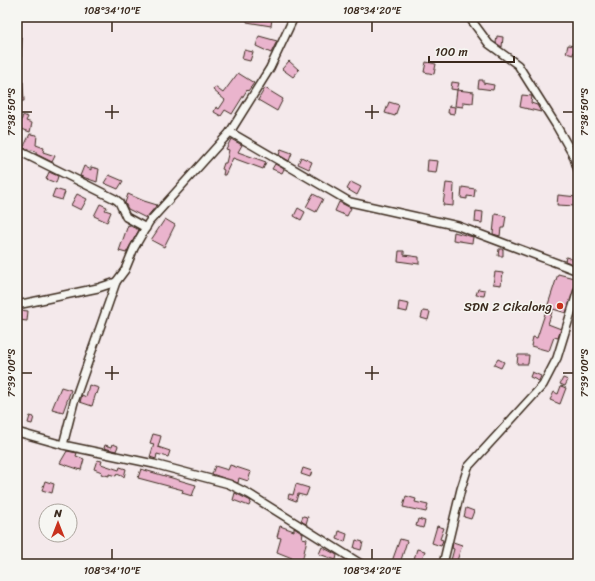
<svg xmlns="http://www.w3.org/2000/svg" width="595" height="581" viewBox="0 0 595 581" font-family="Sriracha,sans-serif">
  <rect width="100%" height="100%" fill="#f4e9eb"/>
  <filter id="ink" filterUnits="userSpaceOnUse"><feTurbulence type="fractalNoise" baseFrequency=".025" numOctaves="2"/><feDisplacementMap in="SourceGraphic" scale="8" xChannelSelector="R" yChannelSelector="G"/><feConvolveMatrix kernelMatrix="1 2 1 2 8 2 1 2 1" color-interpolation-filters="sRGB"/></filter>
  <g filter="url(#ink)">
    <g fill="#eab4cd" stroke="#3b2a1e">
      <polygon points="247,17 272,18 271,26 247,22"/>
      <polygon points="259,36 277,41 271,53 256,46"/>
      <polygon points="497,36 503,37 502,47 496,43"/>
      <polygon points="17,38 22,38 21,63 17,63"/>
      <polygon points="568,45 575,46 573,55 566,53"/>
      <polygon points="244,50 253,52 250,61 242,59"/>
      <polygon points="289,61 299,70 293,77 282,69"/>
      <polygon points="426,62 436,64 434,74 424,72"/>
      <polygon points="238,73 254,83 248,91 247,90 232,114 225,110 221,116 214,112 216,107 219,109 225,100 213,90 215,87 223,93"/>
      <polygon points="479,80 483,80 483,83 494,85 493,90 478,88"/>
      <polygon points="17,82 23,82 24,101 17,101"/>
      <polygon points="452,82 459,83 457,90 451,89"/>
      <polygon points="265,88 283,99 277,111 258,100"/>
      <polygon points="457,90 474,92 473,103 463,102 463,107 455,106"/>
      <polygon points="522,95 532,96 531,103 537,105 541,112 520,107"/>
      <polygon points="389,102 399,105 395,116 385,113"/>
      <polygon points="449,106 455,107 454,114 448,113"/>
      <polygon points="23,115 28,117 26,121 32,123 30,132 19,128"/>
      <polygon points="30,134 37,135 36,145 44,148 43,152 55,156 52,162 36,154 36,151 23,148"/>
      <polygon points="231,139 242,145 238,152 266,162 263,169 233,158 225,175 223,175 224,170 222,169 224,163 226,163 229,150 226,149"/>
      <polygon points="281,149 292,153 289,161 279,155"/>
      <polygon points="301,157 312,162 309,169 298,164"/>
      <polygon points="428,160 438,161 436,173 427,172"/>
      <polygon points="275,164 284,169 282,173 272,169"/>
      <polygon points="84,166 91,170 91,167 99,169 97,182 80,176"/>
      <polygon points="49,172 58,176 56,183 46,179"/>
      <polygon points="109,175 123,181 118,189 104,183"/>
      <polygon points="351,182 361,187 357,195 347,189"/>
      <polygon points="446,183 454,184 453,206 443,205"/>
      <polygon points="462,187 475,189 474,197 467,196 467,199 461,198"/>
      <polygon points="55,189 65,192 62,200 52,197"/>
      <polygon points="77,194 87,199 81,210 71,205"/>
      <polygon points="128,194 144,201 157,205 146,218 128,209 125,203"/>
      <polygon points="313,194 323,199 316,212 306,207"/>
      <polygon points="558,195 577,197 576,206 557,205"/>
      <polygon points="339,202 351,208 347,216 335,211"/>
      <polygon points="100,204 107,207 105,210 111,212 107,222 94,216"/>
      <polygon points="298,208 305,212 301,220 294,216"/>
      <polygon points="476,211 483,212 482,223 475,222"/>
      <polygon points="495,214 506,216 504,228 501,228 500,236 493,234"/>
      <polygon points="165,219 175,225 164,247 151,240"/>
      <polygon points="128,225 139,230 126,253 119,251"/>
      <polygon points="454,232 473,237 472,243 453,240"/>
      <polygon points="499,249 503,249 503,256 498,256"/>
      <polygon points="399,251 404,251 404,255 419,257 419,264 398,261"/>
      <polygon points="566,257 575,260 573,264 565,261"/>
      <polygon points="495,272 503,273 501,285 493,284"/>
      <polygon points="558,274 578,279 566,313 553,309 548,324 561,329 558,338 554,337 549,351 531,346 533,337 537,338"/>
      <polygon points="478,289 485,290 484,296 476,295"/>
      <polygon points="399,302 409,304 407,312 398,310"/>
      <polygon points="20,310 28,311 27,321 19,320"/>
      <polygon points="423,311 430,312 428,320 421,318"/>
      <polygon points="518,355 529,355 528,364 517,364"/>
      <polygon points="498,359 504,362 501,368 494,365"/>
      <polygon points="532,372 541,376 539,381 530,377"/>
      <polygon points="563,378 568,380 565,386 560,384"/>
      <polygon points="89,385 99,388 97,394 96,393 92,406 80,402 82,395 86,397"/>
      <polygon points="561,386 566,388 560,404 550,400 554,392 558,394"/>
      <polygon points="61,387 71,390 63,412 52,409"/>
      <polygon points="30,416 34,417 32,424 28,423"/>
      <polygon points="153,434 161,436 158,447 170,451 168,457 157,454 156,459 150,457 154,444 150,443"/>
      <polygon points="113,444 118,446 116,451 104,448 105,445 112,447"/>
      <polygon points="67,451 77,453 76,456 84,459 81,470 60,463"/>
      <polygon points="97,460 102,461 101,464 119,470 120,467 126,469 124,477 117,474 116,476 109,474 109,476 101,474 102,472 94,469"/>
      <polygon points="230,465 251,472 248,481 239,478 238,483 212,474 215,466 228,470"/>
      <polygon points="303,468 312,471 310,477 301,474"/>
      <polygon points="141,469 196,485 192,496 182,493 183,490 138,478"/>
      <polygon points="45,481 54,484 52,493 42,490"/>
      <polygon points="296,484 309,488 306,496 298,494 296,501 288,498 289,494 293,495"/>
      <polygon points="235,493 251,501 249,506 233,500"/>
      <polygon points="406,496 416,499 415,502 428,505 426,512 403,507"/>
      <polygon points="466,508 474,511 471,519 464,517"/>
      <polygon points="303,516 308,517 306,524 301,521"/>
      <polygon points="418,519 425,521 423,528 416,526"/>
      <polygon points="280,526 294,531 294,528 303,534 302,538 307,539 302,562 277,552 281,538 277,537"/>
      <polygon points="437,526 444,528 440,539 443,540 441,546 432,543"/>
      <polygon points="339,531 347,534 345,542 337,539"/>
      <polygon points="400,539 407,541 401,560 409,564 391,564"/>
      <polygon points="356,540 363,542 361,550 354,548"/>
      <polygon points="453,542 462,545 456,564 450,564 454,549 452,548"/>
      <polygon points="322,547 337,555 336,560 319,554"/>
      <polygon points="417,549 425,551 421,561 414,559"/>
    </g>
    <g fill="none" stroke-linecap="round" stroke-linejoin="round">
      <defs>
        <g id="minor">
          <polyline points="469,17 489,44 518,65 556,125 573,155 578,170"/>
          <polyline points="230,132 350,202 458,226 578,271"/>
          <polyline points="17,150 115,199 119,202 126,217 146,228"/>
          <polyline points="17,305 98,288 116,282 125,270 134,248 149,222 230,132 270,68 294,17"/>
          <polyline points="17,432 63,445 154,464 229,484 249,494 361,564"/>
          <polyline points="63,445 74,402 116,282"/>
          <polyline points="443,564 461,489 468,467 543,385 557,358 578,290"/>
        </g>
      </defs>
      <use href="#minor" stroke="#3b2a1e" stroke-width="10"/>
      <use href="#minor" stroke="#f6f6f2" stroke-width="7"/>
    </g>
  </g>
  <path fill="none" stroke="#3b2a1e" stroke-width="1.5" d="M112,22V32M372,22V32M112,105V119M372,105V119M22,112H32M105,112H119M365,112H379M563,112H573M112,366V380M372,366V380M22,373H32M105,373H119M365,373H379M563,373H573M112,549V559M372,549V559"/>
  <circle fill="#c8321e" stroke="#f6f6f2" stroke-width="1.5" cx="560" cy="306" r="4"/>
  <g text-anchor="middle" stroke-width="3" stroke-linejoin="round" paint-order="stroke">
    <g font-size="13" fill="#3b2a1e" stroke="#f6f6f2" text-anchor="end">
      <text x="552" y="311">SDN 2 Cikalong</text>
    </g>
  </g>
  <rect width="595" height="581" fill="none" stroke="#f6f6f2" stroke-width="44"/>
  <g transform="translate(58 523)"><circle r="19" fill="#f6f6f2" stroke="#aba49d"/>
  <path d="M0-3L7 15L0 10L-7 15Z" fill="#c8321e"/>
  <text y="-6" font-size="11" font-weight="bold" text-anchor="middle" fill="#3b2a1e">N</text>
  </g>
  <path d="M429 56v6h85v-6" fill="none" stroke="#3b2a1e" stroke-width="2"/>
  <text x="435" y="56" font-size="12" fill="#3b2a1e" stroke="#f6f6f2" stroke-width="3" paint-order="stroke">100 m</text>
  <rect x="22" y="22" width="551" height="537" fill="none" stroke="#3b2a1e" stroke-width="1.5"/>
  <g font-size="10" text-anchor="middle" fill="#3b2a1e">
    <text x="112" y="14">108°34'10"E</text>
    <text x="372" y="14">108°34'20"E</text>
    <text transform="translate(11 112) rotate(-90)" y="4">7°38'50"S</text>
    <text transform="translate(584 112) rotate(-90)" y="4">7°38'50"S</text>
    <text transform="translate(11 373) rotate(-90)" y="4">7°39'00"S</text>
    <text transform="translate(584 373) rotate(-90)" y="4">7°39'00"S</text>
    <text x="112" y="574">108°34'10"E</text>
    <text x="372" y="574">108°34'20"E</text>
  </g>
</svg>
